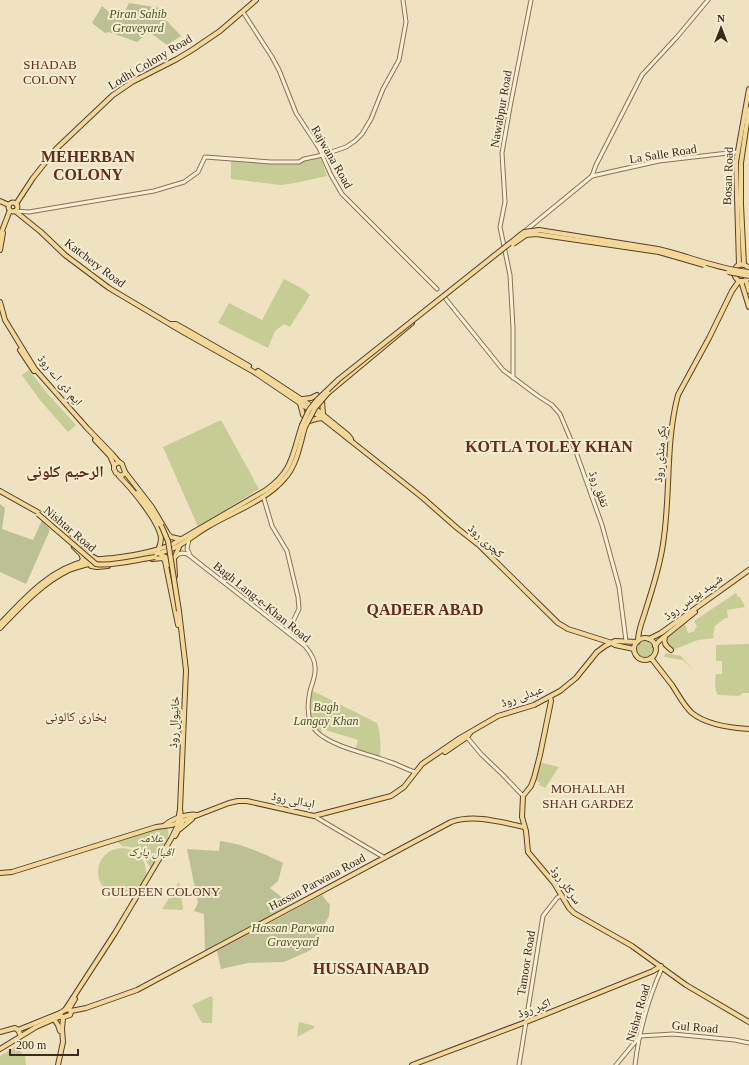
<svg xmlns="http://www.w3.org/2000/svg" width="749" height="1065" viewBox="0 0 749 1065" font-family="'Times New Roman','Noto Naskh Arabic',serif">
  <rect width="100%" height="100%" fill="#efe2c1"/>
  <g fill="#c5cd95">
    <polygon points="320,156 327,176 295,183 281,185 231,179 231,159 270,163 300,163 305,159"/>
    <polygon points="284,279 303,289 310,295 290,327 284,324 275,331 268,348 218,323 229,303 262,320"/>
    <polygon points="29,370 47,393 76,425 68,432 39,399 22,375"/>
    <polygon points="221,420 259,489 198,527 163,447"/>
    <polygon points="736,593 738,597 740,597 745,607 727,610 728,618 725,618 715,626 713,635 714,638 698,640 675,649 667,646 666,638 685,624 688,633 695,631 695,629 697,627 694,621"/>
    <circle cx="645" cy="649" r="8"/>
    <path d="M749,644V693H743L739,696L718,695C714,689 715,681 716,674H722V661H716V645Z"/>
    <polygon points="665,653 681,656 693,670 683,660 664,657"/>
    <path d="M311,690L377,723C380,730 382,751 379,758L355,750L358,740L322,729L320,735C307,721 308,707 311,690Z"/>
    <polygon points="539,762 559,767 545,788 539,785 540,783 534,779"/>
    <path d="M163,827H167C172,842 160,855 153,867L151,868L136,848L122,846L118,842Z"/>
    <circle cx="122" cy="872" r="24"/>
    <polygon points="179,882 183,908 182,910 162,909"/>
    <polygon points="211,996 213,999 212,1023 202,1023 192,1005"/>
    <polygon points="299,1022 314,1026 314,1028 297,1037"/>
    <polygon points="16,1046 25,1056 26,1065 0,1065 0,1056"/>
  </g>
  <g fill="#bbc194">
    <polygon points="129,3 160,8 158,19 167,21 181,36 167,45 149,32 137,42 109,32 105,33 92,23 102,6 109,12 116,9 124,14"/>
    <polygon points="0,504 5,508 2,529 33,540 42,520 50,530 26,584 0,572"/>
    <path d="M220,841C243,844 262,853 283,863L278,881L270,888L290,904L205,952L204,914L194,911L198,903L187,849L219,851Z"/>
    <polygon points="322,895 330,905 329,916 311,950 284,962 248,963 221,969 217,951"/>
  </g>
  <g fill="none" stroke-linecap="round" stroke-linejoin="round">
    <defs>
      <g id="minor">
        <polyline points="243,12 272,57 279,70 296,113 319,148 331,175 342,194 437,289"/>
        <polyline points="592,176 659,161 737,152"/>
        <polyline points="15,211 29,212 94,201 154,191 184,182 198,172 205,157 271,162 299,162 304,159 323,155 346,147 355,141 362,134 371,119 383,89 399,60 406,22 403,0"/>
        <polyline points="525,231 592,176 596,165 642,75 677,37 708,0"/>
        <polyline points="445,298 503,370 538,396 552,405 560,414 576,452 602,525 619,587 626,641"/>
        <polyline points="513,378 513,328 510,275 500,227 505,202 502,153 510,107 531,0"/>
        <polyline points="264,499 272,526 287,551 298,597 299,609 288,632"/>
        <polyline points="189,539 187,549 190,555"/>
        <path d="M175,557C180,552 185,552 190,556L305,646C310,652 315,659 315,667C316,676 312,683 310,691C307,705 306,721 317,732C333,747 366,753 387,761C397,764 406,769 415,772"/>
        <polyline points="466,736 481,754 503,775 523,796"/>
        <polyline points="314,816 385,858"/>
        <polyline points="519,1065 543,916 557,898 562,895"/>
        <polyline points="616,1065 640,1036 673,1034 735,1040 749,1043"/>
        <path d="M635,1065C639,1031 648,999 662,968"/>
      </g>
      <g id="major">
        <polyline points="0,201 9,205"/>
        <circle cx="13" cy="207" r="4.5"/>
        <polyline points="16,204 33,178 56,149 113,95 132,82 177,59 192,50 220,31 256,0"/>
        <polyline points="15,211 41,232 65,255 109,288 183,332 254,372 322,418 423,498 457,528 480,546 558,623 568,629 612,643 615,645 634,649"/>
        <polyline points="0,236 10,210"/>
        <polyline points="0,250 3,233"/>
        <polyline points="739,265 736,162 749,89"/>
        <polyline points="744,265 741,205 741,163 749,109"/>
        <path d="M749,268C739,258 727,272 739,281H744L749,278"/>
        <polyline points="746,280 749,291"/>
        <polyline points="741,281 749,307"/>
        <polyline points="0,302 5,320 35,369 87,428 112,454 119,462 122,464 125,472 124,474 121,476 116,473 114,469 114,465 119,462"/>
        <polyline points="171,324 176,324 185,329 249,366"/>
        <polyline points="20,350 34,371"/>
        <polyline points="258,371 316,409 348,435 351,439"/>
        <polyline points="328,393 412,323"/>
        <polyline points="303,399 311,398 317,395"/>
        <polyline points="322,401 323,414"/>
        <polyline points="300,403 303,415"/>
        <polyline points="309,421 316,419 322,418"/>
        <polyline points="95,440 110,456 114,465"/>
        <polyline points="125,472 152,507 168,534 171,537 180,539"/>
        <path d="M119,476C131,488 159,521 161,538C161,542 160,546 158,550"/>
        <polyline points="0,491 41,514 86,553 97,559"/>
        <polyline points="137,493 150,510 159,526"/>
        <polyline points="74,547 81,554 83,559 81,562"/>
        <polyline points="161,555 166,557 168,565"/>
        <polyline points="152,559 163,558 165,561 178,625"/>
        <polyline points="91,566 97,567 108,566"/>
        <polyline points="175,576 174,559 179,547"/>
        <path d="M0,624C24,599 50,569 86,561C95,559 104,559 113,558C134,555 154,552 173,544L266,490C293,471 292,455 302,425"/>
        <path d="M0,628C20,607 42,583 69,570C93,560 121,561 146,556C157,554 169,551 178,546C189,540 198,532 209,526C233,512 267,500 285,478C297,465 300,444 305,427"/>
        <path d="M665,637C663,643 666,646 671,650"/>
        <circle cx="645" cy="649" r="11"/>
        <polyline points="649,639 661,633 749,570"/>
        <path d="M638,641C638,629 643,620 646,609C653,587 660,566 663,544C671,494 665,444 678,395L709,338L732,291L739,281"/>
        <polyline points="655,646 659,641 695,612"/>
        <path d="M651,658C658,667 665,676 672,685C678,694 684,706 692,713C707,725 731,728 749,729"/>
        <polyline points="550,697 551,701 549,711 540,755 534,778 531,786 523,796 522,817 526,831 528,852 554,883 569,908 574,913 632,946 686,985 749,1022"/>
        <polyline points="445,752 467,737 470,733"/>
        <path d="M165,825C172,819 188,813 197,815"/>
        <polyline points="180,829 192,819"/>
        <polyline points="175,836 182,823 180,809"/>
        <polyline points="0,873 12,872 156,827 172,825 229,803 238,801 247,801 314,816 391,796 404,787 422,764 460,738 498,716 534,705 560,691 576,678 597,652 605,646 615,641 637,642"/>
        <polyline points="69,1009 75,999"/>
        <polyline points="65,1010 115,933 171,839 177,827 180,809 186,670 179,611"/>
        <path d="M71,1011L86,1008L137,990L451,822C475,814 500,822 524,827"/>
        <polyline points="54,1019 58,1025 60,1031"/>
        <polyline points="0,1032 15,1028 18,1030"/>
        <polyline points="21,1036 18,1030 60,1013 65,1010 69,1009 71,1012 70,1015 64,1017 61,1017 60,1013"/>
        <polyline points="0,1049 36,1027 61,1016"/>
        <polyline points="58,1065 63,1042 62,1029 63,1018"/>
        <polyline points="412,1065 526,1022 653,971 661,966"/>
      </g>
    </defs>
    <use href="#minor" stroke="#887358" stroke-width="5"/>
    <use href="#major" stroke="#56412d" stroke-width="6"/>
    <use href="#minor" stroke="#f9efd5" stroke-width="3"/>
    <use href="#major" stroke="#f3d898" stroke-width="4"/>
    <defs>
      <g id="major-bridge">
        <polyline points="513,244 526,235 536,234 659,252 704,265"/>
        <polyline points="728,272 749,276"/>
        <path d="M302,425L309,410L317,400L339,379L524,232L539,230L658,249C689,256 717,269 749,272"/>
        <polyline points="305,427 315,408 328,393"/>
        <path d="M38,514L96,564C110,567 140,559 155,557"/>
        <polyline points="161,525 168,541 179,611"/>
      </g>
    </defs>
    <use href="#major-bridge" stroke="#56412d" stroke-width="6" stroke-linecap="butt"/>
    <use href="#major-bridge" stroke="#f3d898" stroke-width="4"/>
  </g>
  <g text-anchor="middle" stroke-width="4" stroke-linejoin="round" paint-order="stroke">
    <g font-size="12" font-style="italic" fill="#475523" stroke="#f6ecd1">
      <text x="138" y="18">Piran Sahib<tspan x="138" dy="14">Graveyard</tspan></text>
      <text x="326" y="711">Bagh<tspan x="326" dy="14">Langay Khan</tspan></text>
      <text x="151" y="842">علامہ<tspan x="151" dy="14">اقبال پارک</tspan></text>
      <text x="293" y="932">Hassan Parwana<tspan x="293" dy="14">Graveyard</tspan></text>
    </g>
    <g font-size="12" fill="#382a1d" stroke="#f6ecd1">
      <text transform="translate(150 62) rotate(-31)" y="4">Lodhi Colony Road</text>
      <text transform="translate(501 109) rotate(-80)" y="4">Nawabpur Road</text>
      <text transform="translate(663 154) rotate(-9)" y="4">La Salle Road</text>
      <text transform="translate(332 157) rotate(60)" y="4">Rajwana Road</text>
      <text transform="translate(728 176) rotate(-88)" y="4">Bosan Road</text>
      <text transform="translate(95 263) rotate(37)" y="4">Katchery Road</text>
      <text transform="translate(60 380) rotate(50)" y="4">ایم ڈی اے روڈ</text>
      <text transform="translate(660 454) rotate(-86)" y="4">بکر منڈی روڈ</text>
      <text transform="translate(599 489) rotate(70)" y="4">تغلق روڈ</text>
      <text transform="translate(70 529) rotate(40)" y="4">Nishtar Road</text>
      <text transform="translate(486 541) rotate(42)" y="4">کچری روڈ</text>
      <text transform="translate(693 597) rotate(-36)" y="4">شہید یونس روڈ</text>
      <text transform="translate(262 602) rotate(39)" y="4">Bagh Lang-e-Khan Road</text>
      <text transform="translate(522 696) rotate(-20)" y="4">عبدلی روڈ</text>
      <text transform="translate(174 722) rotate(-88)" y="4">خانیوال روڈ</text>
      <text transform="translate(293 800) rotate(11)" y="4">ابدالی روڈ</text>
      <text transform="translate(317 882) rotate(-28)" y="4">Hassan Parwana Road</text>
      <text transform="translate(566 885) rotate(54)" y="4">سرکلر روڈ</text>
      <text transform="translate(526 963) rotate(-81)" y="4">Tamoor Road</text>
      <text transform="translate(534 1008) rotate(-21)" y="4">اکبر روڈ</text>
      <text transform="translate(638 1013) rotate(-74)" y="4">Nishat Road</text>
      <text transform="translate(695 1027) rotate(5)" y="4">Gul Road</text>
    </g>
    <g font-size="13" fill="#652c1c" stroke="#f6ecd1">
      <text x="50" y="69">SHADAB<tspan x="50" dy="15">COLONY</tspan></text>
      <text x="76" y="721">بخاری کالونی</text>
      <text x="588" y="793">MOHALLAH<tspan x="588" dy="15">SHAH GARDEZ</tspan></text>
      <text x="161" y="896">GULDEEN COLONY</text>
    </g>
    <g font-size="16" font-weight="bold" fill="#652c1c" stroke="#f6ecd1">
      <text x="88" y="162">MEHERBAN<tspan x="88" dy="18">COLONY</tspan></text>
      <text x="549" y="452">KOTLA TOLEY KHAN</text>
      <text x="65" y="477">الرحیم کلونی</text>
      <text x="425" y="615">QADEER ABAD</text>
      <text x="371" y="974">HUSSAINABAD</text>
    </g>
  </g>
  <g transform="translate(721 28)" stroke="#f6ecd1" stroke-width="3" paint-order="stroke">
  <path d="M0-3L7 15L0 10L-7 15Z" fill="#382a1d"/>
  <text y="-6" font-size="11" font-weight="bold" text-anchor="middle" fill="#382a1d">N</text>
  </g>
  <path d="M10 1049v6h68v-6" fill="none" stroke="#382a1d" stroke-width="2"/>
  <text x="16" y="1049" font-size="12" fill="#382a1d" stroke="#f6ecd1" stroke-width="3" paint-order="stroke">200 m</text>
</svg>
